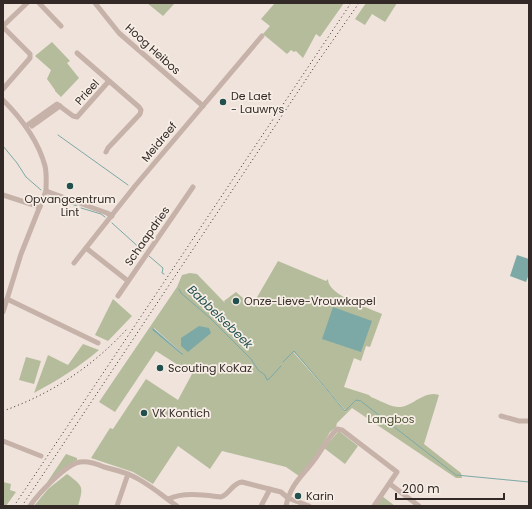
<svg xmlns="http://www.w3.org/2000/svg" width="532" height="509" viewBox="0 0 532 509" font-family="Poppins,sans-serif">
  <rect width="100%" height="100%" fill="#efe3db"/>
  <g fill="#b5bc9c" fill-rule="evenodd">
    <polygon points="147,3 175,3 163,16"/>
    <polygon points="275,3 344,3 320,37 316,34 303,58 296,51 294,52 291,50 287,54 263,34 270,26 261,19"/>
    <polygon points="366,3 397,3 385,22 372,14 365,25 355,19"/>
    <polygon points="52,42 70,61 67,63 79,78 61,97 55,91 55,90 47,79 51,70 35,56"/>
    <path d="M278,261L326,281L328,279C327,295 369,308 382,314L370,347L366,346L361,361L354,358L344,387L369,395L371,397C379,400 392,408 401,407C414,405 425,390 439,395L424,444L461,473L462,478H456L352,408L337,423L336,427L330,432L316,455L299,476L286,467L222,451L210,469L178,446L153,484L133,472L91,458L110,428L113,429L146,379L178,400L192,374L156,351L115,412L99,402L177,287L182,275L190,273L197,274L225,303L224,301L236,292L252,306ZM154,328L182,353V355L152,330ZM293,351L346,411V412L294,353Z"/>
    <polygon points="113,299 132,316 108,341 95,335"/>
    <path d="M83,344L99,350C79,367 58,380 34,393L48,355L68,365Z"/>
    <polygon points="26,357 41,361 34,384 19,380"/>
    <polygon points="338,432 340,432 358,446 345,464 324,448"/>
    <polygon points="66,454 77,458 77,460 73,462 46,484"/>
    <path d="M67,474C83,486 84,486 78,506H34L48,489Z"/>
    <polygon points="3,482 11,484 10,490 16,492 6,506 3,506"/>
    <polygon points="382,496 395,506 377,506"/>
  </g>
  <g fill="#7ca9a6">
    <polygon points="517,255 529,259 529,274 526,282 510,276"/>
    <polygon points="333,307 372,321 361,352 322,339"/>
    <polygon points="199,326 209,328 211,333 188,352 181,346 181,338"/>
    <polygon points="153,328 183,354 182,355 152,330"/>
  </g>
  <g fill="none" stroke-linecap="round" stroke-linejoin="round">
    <g stroke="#7ca9a6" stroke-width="1">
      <polyline points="58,135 128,185"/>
      <polyline points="3,146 17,163 26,177 41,190"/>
      <polyline points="48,196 77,206"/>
      <polyline points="81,208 101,214 105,217"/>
      <polyline points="112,223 143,251"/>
      <polyline points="149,256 163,268 162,273 164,274"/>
      <polyline points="179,289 181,293 210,318 251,359 258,370 265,375 267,380 269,379 281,366"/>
      <polyline points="283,362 294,351 345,411 356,400 361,401"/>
      <polyline points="362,402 456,475 529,482"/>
    </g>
    <g stroke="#c6b2a8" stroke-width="5">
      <polyline points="39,3 61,26"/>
      <polyline points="95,3 119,33 203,106"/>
      <polyline points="3,26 27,3"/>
      <polyline points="3,27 30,54 30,58 3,89"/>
      <polyline points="77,53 139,107 141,110 140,114 108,148 106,152"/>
      <path d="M3,100C21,118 38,140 45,166C47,174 46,183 46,191L21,254L3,312"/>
      <polyline points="26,126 57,104 73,116 77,117 109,81"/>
      <polyline points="32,126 60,106"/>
      <polyline points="46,191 107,213 112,216"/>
      <polyline points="3,195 40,207"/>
      <polyline points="86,248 128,281"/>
      <polyline points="74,263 135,186 262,36"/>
      <polyline points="118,296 193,187"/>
      <polyline points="7,299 98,343"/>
      <polyline points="501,416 519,421 529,421"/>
      <polyline points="3,441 41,456"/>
      <polyline points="390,484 419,506"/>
      <path d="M168,499C185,492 203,495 221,497C230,494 232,483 242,482L281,492L288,498L309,506"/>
      <path d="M30,506C38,494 66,464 80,462C88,461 97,464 104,467C112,469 120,471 128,474C146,481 161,495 177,506"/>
      <polyline points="117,506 128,474"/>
      <polyline points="261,506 270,489"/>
      <path d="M286,506C291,483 302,477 315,459C322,449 328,438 337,429L342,430L397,472L374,506"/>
    </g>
    <g stroke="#332a27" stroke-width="1" stroke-dasharray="1 3" stroke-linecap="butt">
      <path d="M3,411C51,394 92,367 127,329"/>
      <polyline points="14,506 351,3"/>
      <polyline points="22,506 317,63 359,3"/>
    </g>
  </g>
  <g fill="#21504e" stroke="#f7eee6" stroke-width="1.5">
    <circle cx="223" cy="102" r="4"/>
    <circle cx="70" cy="186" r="4"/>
    <circle cx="236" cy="301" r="4"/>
    <circle cx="160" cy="368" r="4"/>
    <circle cx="144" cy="413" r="4"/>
    <circle cx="298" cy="496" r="4"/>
  </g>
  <g text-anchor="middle" stroke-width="3.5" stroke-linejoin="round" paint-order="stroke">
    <g font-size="11" fill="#332a27" stroke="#f7eee6">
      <text transform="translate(153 49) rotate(42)" y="4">Hoog Heibos</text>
      <text transform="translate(87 92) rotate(-48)" y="4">Prieel</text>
      <text transform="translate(159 142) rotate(-50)" y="4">Meidreef</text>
      <text transform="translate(147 236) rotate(-55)" y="4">Schaapdries</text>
    </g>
    <g font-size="11" fill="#332a27" stroke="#f7eee6" text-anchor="start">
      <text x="231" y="100">De Laet<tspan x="231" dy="13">- Lauwrys</tspan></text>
      <text x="70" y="203" text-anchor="middle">Opvangcentrum<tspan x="70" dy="13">Lint</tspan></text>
      <text x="244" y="305">Onze-Lieve-Vrouwkapel</text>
      <text x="168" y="372">Scouting KoKaz</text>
      <text x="152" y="417">VK Kontich</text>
      <text x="306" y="500">Karin</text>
    </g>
    <g font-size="11" fill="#464f2e" stroke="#f7eee6">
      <text x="391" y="423">Langbos</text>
    </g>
    <g font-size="12" font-style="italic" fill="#21504e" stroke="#f7eee6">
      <text transform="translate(220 317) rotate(44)" y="4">Babbelsebeek</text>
    </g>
  </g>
  <rect width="532" height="509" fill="none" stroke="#332a27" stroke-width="8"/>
  <path d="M396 493v6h108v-6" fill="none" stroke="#332a27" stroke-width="2"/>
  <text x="402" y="493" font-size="12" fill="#332a27" stroke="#f7eee6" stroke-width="3" paint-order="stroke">200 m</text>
</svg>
